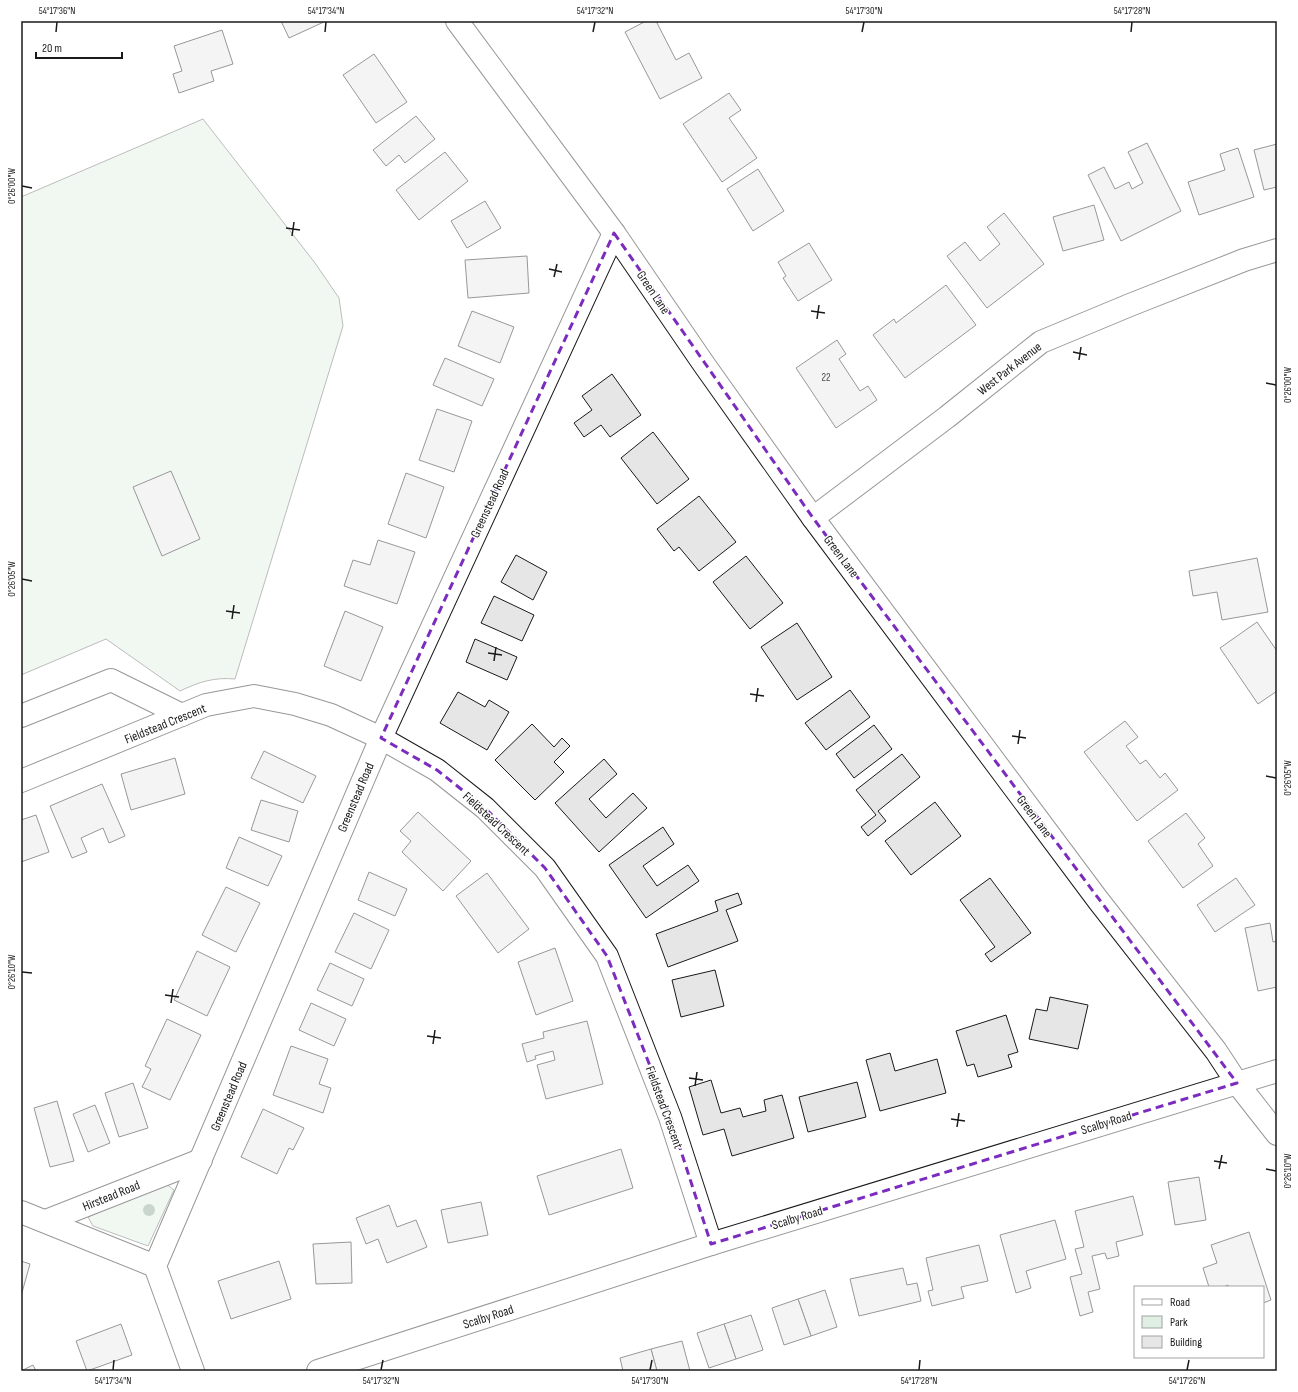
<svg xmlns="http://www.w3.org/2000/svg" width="1298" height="1392" viewBox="0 0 1298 1392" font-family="'Sofia Sans Condensed',sans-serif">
  <rect width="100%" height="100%" fill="#fff"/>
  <g fill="#e0efe3" stroke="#6a6a6a">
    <path d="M203,119L315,263L339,298L343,326L235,679C214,677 199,682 180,691L106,639L21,675V446L22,445L21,441V197Z"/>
    <polygon points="165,1183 174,1190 148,1246 93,1226 88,1217"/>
  </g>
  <g fill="#e6e6e6" stroke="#1a1a1a">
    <polygon points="281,21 326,21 289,38"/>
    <polygon points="646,21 656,21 676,60 689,53 702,78 660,99 625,32"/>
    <polygon points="222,30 233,64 211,71 214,81 179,93 173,74 182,71 174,46"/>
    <polygon points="374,54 407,102 376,123 343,75"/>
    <polygon points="729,93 741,110 729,118 757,158 722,182 683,124"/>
    <polygon points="416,116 435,139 405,163 399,155 386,166 373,150"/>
    <polygon points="1147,143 1181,211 1121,241 1088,175 1104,167 1115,189 1129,182 1132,189 1143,183 1128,152"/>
    <polygon points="1277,144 1277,187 1264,190 1254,150"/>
    <polygon points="1238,148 1254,197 1199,215 1188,182 1225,170 1220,154"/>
    <polygon points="445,152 468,181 419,220 396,190"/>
    <polygon points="758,169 784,211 753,231 727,189"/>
    <polygon points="485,201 501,228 467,248 451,221"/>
    <polygon points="1094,205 1104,240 1063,251 1053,217"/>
    <polygon points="1004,213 1044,264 987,308 947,256 965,242 980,261 1000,244 987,227"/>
    <polygon points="809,243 832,280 798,301 783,278 786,276 778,262"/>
    <polygon points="527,256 529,293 468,298 465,260"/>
    <polygon points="946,285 976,325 905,378 873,335 894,319 896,323"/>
    <polygon points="472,311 514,327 500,363 458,346"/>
    <polygon points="837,340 846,354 839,359 860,391 868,386 877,400 836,428 796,368"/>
    <polygon points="445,358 494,379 482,406 433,385"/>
    <polygon points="612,374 641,415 610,437 601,425 584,437 574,423 592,410 582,396"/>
    <polygon points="437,409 472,421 454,472 419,460"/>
    <polygon points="653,432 689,479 657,504 621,458"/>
    <polygon points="171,471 200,539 162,556 133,487"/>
    <polygon points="406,473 444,487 426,538 388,524"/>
    <polygon points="699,496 736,542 699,571 679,547 674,551 657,529"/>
    <polygon points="378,540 415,552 397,604 344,586 353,560 370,565"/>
    <polygon points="516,555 547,572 533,600 501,582"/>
    <polygon points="746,556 783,603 750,629 713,582"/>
    <polygon points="1257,558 1268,612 1222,620 1217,592 1193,596 1189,571"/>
    <polygon points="494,596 534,615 522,641 481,623"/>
    <polygon points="345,611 383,627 361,681 324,666"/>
    <polygon points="1257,622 1277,651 1277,691 1258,704 1220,648"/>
    <polygon points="797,623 832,677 797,700 761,647"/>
    <polygon points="475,639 517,657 507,680 466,662"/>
    <polygon points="850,690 870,717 826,750 805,723"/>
    <polygon points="458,692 485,707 489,700 509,712 487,750 440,723"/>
    <polygon points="1125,721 1138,737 1126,746 1140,764 1146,760 1160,778 1165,773 1178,790 1137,821 1084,752"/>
    <polygon points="532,724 554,747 562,738 570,746 554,762 564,772 535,800 495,760"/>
    <polygon points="874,725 892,749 854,778 836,754"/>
    <polygon points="264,751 316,776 303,803 251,778"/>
    <polygon points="902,754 920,777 878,811 886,821 868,836 861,827 876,815 856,790"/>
    <polygon points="175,758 185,794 131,810 121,774"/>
    <polygon points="604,759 617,774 589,799 606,818 633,793 647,808 599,852 555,803"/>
    <polygon points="102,784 125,836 109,843 103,828 81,838 87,852 72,858 50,806"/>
    <polygon points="261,800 298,811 289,842 251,830"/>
    <polygon points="935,802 961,836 911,875 885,841"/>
    <polygon points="418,812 471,861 443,891 402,852 411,841 400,831"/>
    <polygon points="1186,813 1205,838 1198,844 1213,866 1183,888 1148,841"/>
    <polygon points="36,815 49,852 21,862 21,820"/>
    <polygon points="663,827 674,844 643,866 657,886 688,865 699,881 646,918 609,865"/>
    <polygon points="239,837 282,856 268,886 226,868"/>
    <polygon points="369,872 407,889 395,916 358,900"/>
    <polygon points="487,873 529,929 498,953 456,896"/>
    <polygon points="990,878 1031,933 991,962 985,954 995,947 960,900"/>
    <polygon points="1236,878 1255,905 1215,932 1197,905"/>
    <polygon points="226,887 260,903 236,952 202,935"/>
    <polygon points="738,893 742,904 726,910 738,941 668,967 656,934 718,911 715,901"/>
    <polygon points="354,913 389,930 371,969 335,952"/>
    <polygon points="1270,923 1273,942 1277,941 1277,987 1258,991 1245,928"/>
    <polygon points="555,948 573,1001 536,1015 518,962"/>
    <polygon points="197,951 230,967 207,1016 174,1000"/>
    <polygon points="330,963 364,979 352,1006 317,990"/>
    <polygon points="715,970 724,1006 681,1017 672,980"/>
    <polygon points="1050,997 1088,1005 1078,1049 1029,1039 1036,1009 1047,1011"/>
    <polygon points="311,1003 346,1019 334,1046 299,1030"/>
    <polygon points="1006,1015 1018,1052 1008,1055 1012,1067 978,1077 974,1064 967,1066 956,1031"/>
    <polygon points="167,1019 201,1035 170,1100 142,1087 151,1069 145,1066"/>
    <polygon points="587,1021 603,1084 546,1099 537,1065 555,1060 553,1051 535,1056 536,1059 527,1062 522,1044 544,1038 543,1032"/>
    <polygon points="291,1046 328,1059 319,1084 331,1088 323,1113 273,1095"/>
    <polygon points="890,1053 895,1071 937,1059 946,1093 880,1111 866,1060"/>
    <polygon points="711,1080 721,1113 740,1108 743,1117 766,1111 764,1100 782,1095 794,1138 732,1156 724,1129 703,1135 689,1087"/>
    <polygon points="857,1082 866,1117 808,1132 799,1097"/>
    <polygon points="133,1083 148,1128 119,1137 105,1093"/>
    <polygon points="57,1101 74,1161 50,1167 34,1108"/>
    <polygon points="95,1105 110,1143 88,1152 73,1114"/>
    <polygon points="263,1109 304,1128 293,1150 289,1148 277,1174 241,1157"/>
    <polygon points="621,1149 633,1188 549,1215 537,1176"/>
    <polygon points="1199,1177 1206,1220 1175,1225 1168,1182"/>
    <polygon points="1133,1196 1143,1235 1116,1242 1119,1256 1107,1259 1105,1253 1092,1256 1100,1289 1088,1292 1093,1312 1080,1316 1070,1277 1082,1274 1075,1249 1084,1247 1075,1211"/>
    <polygon points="481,1202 488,1235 448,1243 441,1210"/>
    <polygon points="389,1205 397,1227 416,1220 427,1247 387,1263 378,1239 366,1244 356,1218"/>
    <polygon points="1055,1220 1066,1259 1026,1271 1031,1288 1016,1293 1000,1235"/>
    <polygon points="1249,1232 1271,1300 1263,1303 1263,1287 1229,1287 1228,1285 1223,1287 1209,1287 1203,1268 1217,1263 1211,1245"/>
    <polygon points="351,1242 352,1283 316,1284 313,1244"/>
    <polygon points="979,1245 988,1281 961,1287 964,1298 932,1306 928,1291 933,1290 926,1258"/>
    <polygon points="21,1261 30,1264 21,1296"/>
    <polygon points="279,1261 291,1299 231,1319 218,1281"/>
    <polygon points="903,1268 907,1285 917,1283 921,1301 859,1316 850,1279"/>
    <polygon points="825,1290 837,1327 811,1336 798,1299"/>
    <polygon points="798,1299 811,1336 784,1345 772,1308"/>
    <polygon points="751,1315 763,1350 736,1359 724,1324"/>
    <polygon points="121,1324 132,1355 87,1371 76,1341"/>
    <polygon points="724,1324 736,1359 709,1368 697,1333"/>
    <polygon points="682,1341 690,1371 657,1371 651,1349"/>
    <polygon points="651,1349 657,1371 623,1371 620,1358"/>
    <polygon points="33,1365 36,1371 21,1371"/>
  </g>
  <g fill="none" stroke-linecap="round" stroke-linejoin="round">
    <defs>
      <g id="minor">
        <polyline points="457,21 614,233 703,363 813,518 1098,900 1216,1051 1237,1083 1277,1134"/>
        <polyline points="813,518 947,417 1041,342 1130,305 1244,260 1277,250"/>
        <polyline points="21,716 111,680 182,715"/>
        <polyline points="21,781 206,705 254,696 295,704 331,715 381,738 437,770 485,808 545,868 607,956 670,1117 711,1244"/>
        <polyline points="21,1212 155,1266"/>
        <polyline points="46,1221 201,1160"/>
        <polyline points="193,1371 155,1266 381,738 614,233"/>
      </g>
      <polyline id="highway" points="318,1371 711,1244 1277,1071"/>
    </defs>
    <use href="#minor" stroke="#1a1a1a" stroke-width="24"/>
    <use href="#highway" stroke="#1a1a1a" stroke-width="24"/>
    <use href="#minor" stroke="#fff" stroke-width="22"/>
    <use href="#highway" stroke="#fff" stroke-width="22"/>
  </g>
  <circle fill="#8aa48f" cx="149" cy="1210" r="6"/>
  <path d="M0 0H1298V1392H0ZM614,233L813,518L1237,1083L711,1244L670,1117L607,956L545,868L485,808L437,770L381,738Z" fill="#fff" fill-opacity=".55" fill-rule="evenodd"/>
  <path fill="none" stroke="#7b2cbf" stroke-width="3" stroke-dasharray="8 5" stroke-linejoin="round" d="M614,233L813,518L1237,1083L711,1244L670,1117L607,956L545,868L485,808L437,770L381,738Z"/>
  <path fill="none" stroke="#1a1a1a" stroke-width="1.5" d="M56,32L57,22M325,32L326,22M593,32L595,22M862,32L864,22M1131,32L1132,22M22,186L32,188M286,228L300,230M292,236L294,222M549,269L562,272M554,277L557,264M811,311L825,313M817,319L819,305M1073,352L1087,355M1079,360L1081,347M1266,383L1276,385M22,579L32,581M226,611L240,613M232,619L234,605M488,653L502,655M494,661L496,647M750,694L764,696M756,702L758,688M1012,736L1026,738M1018,744L1020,730M1266,776L1276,778M22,972L32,973M165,995L179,997M171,1003L173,989M427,1036L441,1038M433,1044L435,1030M689,1078L703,1080M695,1086L697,1072M951,1119L965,1121M957,1127L959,1113M1214,1161L1227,1163M1219,1169L1222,1155M1266,1169L1276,1171M113,1370L114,1360M381,1370L383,1360M650,1370L652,1360M919,1370L920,1360M1187,1370L1189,1360"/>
  <g text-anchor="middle" stroke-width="3" stroke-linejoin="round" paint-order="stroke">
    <g font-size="11" fill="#4d4d4d">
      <text x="826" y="381">22</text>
    </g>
    <g font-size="13" fill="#1a1a1a" stroke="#fff">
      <text transform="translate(654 292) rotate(56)" y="5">Green Lane</text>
      <text transform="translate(1009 368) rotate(-38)" y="5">West Park Avenue</text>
      <text transform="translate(489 503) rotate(-65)" y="5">Greenstead Road</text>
      <text transform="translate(842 556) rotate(53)" y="5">Green Lane</text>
      <text transform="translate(165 723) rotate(-22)" y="5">Fieldstead Crescent</text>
      <text transform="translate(355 797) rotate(-67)" y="5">Greenstead Road</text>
      <text transform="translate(1035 816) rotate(53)" y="5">Green Lane</text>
      <text transform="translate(497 823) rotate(43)" y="5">Fieldstead Crescent</text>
      <text transform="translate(228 1096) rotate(-67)" y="5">Greenstead Road</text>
      <text transform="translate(665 1107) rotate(70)" y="5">Fieldstead Crescent</text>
      <text transform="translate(1106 1122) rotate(-17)" y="5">Scalby Road</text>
      <text transform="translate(111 1195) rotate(-22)" y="5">Hirstead Road</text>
      <text transform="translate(797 1217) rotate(-17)" y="5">Scalby Road</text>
      <text transform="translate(488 1316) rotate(-18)" y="5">Scalby Road</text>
    </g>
  </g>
  <rect width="1298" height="1392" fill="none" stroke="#ffffff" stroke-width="44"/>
  <rect x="1134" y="1286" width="130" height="72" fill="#ffffff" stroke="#a3a3a3"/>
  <rect x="1142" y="1299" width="20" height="6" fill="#ffffff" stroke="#a3a3a3"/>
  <text x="1170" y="1306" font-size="12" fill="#1a1a1a">Road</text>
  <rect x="1142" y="1316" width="20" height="12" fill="#e0efe3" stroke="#a3a3a3"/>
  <text x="1170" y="1326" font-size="12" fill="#1a1a1a">Park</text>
  <rect x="1142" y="1336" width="20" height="12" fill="#e6e6e6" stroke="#a3a3a3"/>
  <text x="1170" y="1346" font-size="12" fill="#1a1a1a">Building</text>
  <path d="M36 52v6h86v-6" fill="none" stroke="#1a1a1a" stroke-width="2"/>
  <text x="42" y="52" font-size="12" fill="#1a1a1a" stroke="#ffffff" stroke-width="3" paint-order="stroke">20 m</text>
  <rect x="22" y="22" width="1254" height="1348" fill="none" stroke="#1a1a1a" stroke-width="1.5"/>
  <g font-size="10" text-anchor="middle" fill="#1a1a1a">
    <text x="57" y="14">54°17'36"N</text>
    <text x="326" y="14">54°17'34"N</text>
    <text x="595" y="14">54°17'32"N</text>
    <text x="864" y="14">54°17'30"N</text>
    <text x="1132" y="14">54°17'28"N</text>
    <text transform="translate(11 186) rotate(-90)" y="4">0°26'00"W</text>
    <text transform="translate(1287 385) rotate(-90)" y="4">0°26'00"W</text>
    <text transform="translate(11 579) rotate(-90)" y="4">0°26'05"W</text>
    <text transform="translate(1287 778) rotate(-90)" y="4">0°26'05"W</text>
    <text transform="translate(11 972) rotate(-90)" y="4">0°26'10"W</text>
    <text transform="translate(1287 1171) rotate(-90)" y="4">0°26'10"W</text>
    <text x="113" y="1384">54°17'34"N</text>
    <text x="381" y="1384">54°17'32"N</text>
    <text x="650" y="1384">54°17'30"N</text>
    <text x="919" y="1384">54°17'28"N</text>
    <text x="1187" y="1384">54°17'26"N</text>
  </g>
</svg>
